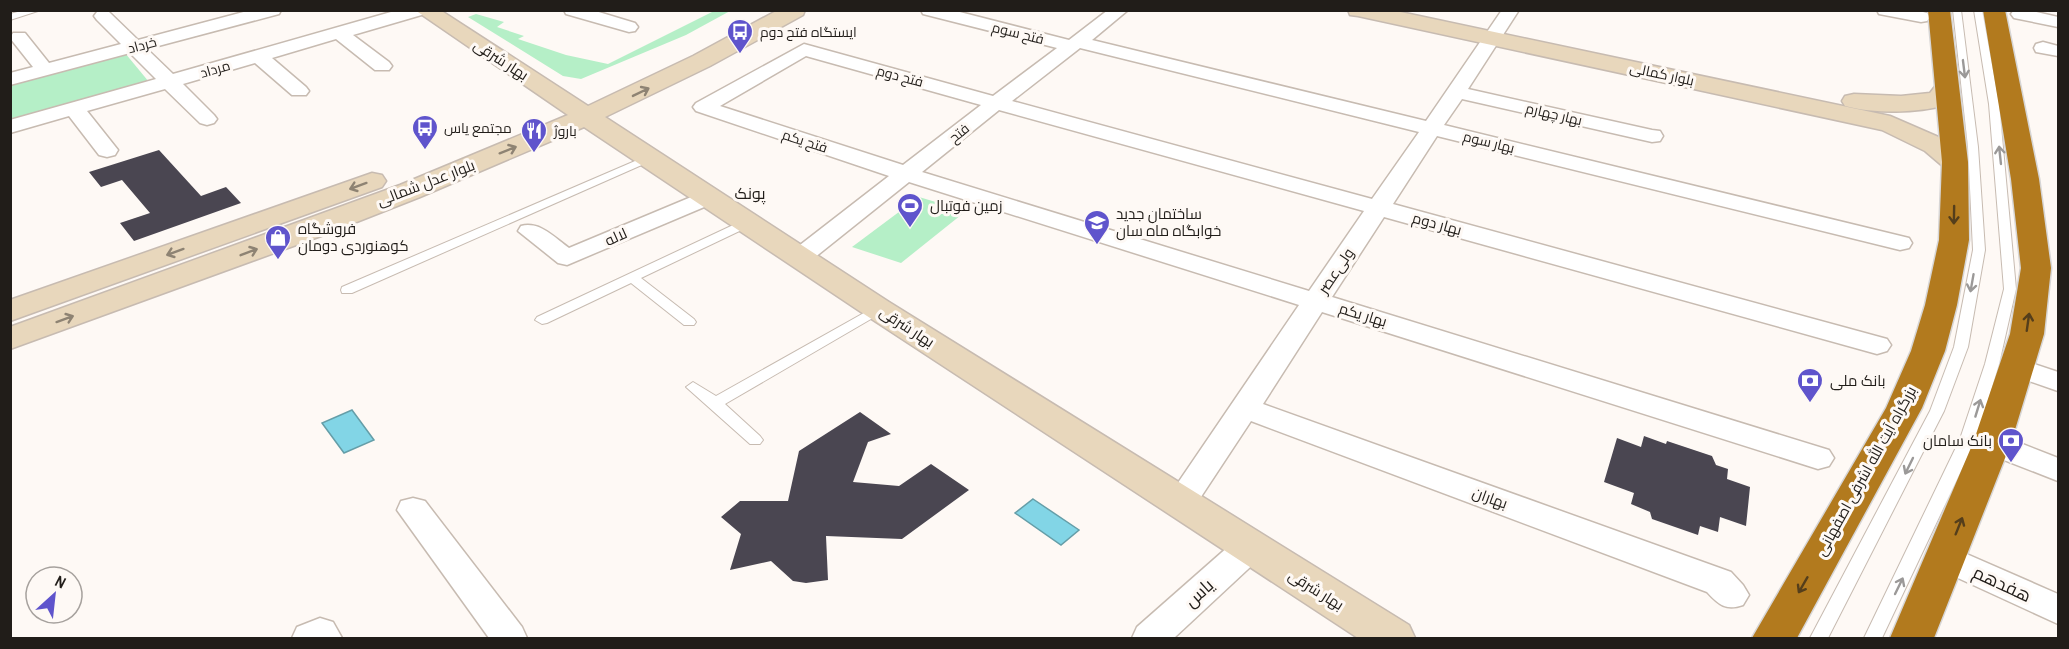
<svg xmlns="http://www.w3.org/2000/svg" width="2069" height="649" viewBox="0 0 2069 649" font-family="'Archivo Narrow',Cairo,sans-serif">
  <rect width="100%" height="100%" fill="#fef9f5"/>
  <g fill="#b5efc7">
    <polygon points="716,10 730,11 686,35 581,79 563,76 468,17 476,14 504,22 497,27 524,36 518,39 566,55 608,64"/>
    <polygon points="125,53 149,82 11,121 11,83"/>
    <polygon points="919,197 966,211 901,263 852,247"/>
  </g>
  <g fill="#82d5e6" stroke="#659ea8" stroke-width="1.5">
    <polygon points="352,410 374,440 344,453 322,423"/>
    <polygon points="1033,499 1079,530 1061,545 1015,513"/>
  </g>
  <g fill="#4a4651">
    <polygon points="159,150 201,196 226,187 241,203 134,241 120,223 150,213 122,180 101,187 89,172"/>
    <polygon points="860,412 891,434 868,442 853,482 899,486 931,464 969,490 902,539 826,536 828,580 806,583 793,581 771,561 730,570 741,534 721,517 740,501 788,501 799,451"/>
    <polygon points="1644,436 1666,444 1667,441 1712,456 1716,465 1728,469 1727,479 1750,487 1746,526 1720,517 1718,532 1700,526 1698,535 1652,519 1650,512 1631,504 1634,493 1604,482 1617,438 1641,447"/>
  </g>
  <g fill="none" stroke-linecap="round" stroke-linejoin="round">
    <defs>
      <g id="lane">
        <polygon points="25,10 41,10 10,20 10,14"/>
        <polygon points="1953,10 1961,10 1978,147 1985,250 1968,347 1944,411 1828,638 1810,638 1930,411 1954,347 1973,250 1968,147"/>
        <polygon points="1974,10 1982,10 1999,104 2016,289 1999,364 1976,439 1882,638 1864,638 1960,439 1985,364 2004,289 1989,104"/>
        <polygon points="649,155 654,158 653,160 352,293 342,293 341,290 342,287"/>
        <polygon points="746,219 750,220 752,223 750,226 641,278 694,319 696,322 694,325 684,325 631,283 547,323 542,324 535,320 537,317"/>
        <polygon points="878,305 883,306 885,309 883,312 725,404 760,436 763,440 760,444 750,444 686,387 693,382 716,396"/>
      </g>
      <g id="street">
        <polygon points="251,10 281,10 279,14 147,49 173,74 398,10 427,10 425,14 353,35 389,62 392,66 389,70 375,70 336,39 272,58 306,87 309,91 306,95 292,95 255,63 183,84 214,115 217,119 214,123 207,125 200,123 165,89 87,111 118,150 115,155 107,157 99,155 69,116 10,133 10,120 156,79 130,53 10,85 10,73 33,67 10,38 13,33 25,33 49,63 121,44 97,20 94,16 97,12 109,12 138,40"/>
        <polygon points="564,10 592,10 635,23 638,27 635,31 629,32 566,14"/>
        <path d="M921,10H952L1069,40L1108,10H1128L1092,40L1426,121L1502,10H1519L1468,89L1652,130L1660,131L1663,136L1660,141L1652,142L1462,99L1444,125L1909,238L1912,243L1909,248L1900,250L1437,136L1393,204L1887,339L1891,345L1887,351L1877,354L1384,217L1332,297L1829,450L1834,458L1829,466L1818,469L1322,312L1263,404L1731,572L1743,585L1749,595L1743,605C1726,611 1719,605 1707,592L1251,421L1191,512L1180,516L1169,512L1164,504L1169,496L1299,305L909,182L809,262L800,264L791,262L788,257L791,252L889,176L696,111L693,107L696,103L804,44L993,96L1057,48L923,14ZM1080,48L1419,132L1372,199L1012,101ZM806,56L981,105L903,165L720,106ZM999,110L1364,211L1309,291L922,172Z"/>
        <polygon points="1877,10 1915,10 1927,13 1930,17 1927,21 1921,22 1879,14"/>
        <polygon points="2014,10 2028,10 2058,17 2058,27 2014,18 2011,14"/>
        <polygon points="2043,42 2058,46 2058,56 2036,52 2034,48 2036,44"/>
        <path d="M708,190L716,192L720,197L716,202L567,265L558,263L518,231L521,226C540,221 555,238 569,248Z"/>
        <polygon points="2016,358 2058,372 2058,391 2006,373 2002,367 2006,361"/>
        <polygon points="1992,432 2058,458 2058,481 1981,451 1977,443 1981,435"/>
        <polygon points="413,498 425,501 522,627 527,638 489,638 397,510 401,501"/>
        <polygon points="1249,535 1261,539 1266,548 1261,557 1174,638 1132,638 1137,627 1237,539"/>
        <polygon points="1946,545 2058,594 2058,624 1934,567 1929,558 1934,549"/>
        <polygon points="320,618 333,622 342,638 292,638 297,627"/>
      </g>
      <g id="secondary">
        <polygon points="415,10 440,10 588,106 693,56 778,10 805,10 803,15 710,66 605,117 889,302 1409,625 1415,638 1358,638 867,316 584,127 420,197 321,236 10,349 10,327 400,185 568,115"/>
        <polygon points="1348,10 1391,10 1890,116 1943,139 1968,162 1965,168 1955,170 1945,168 1925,151 1882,130 1358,16 1350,15"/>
        <path d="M1946,82L1955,84L1958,89L1947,105C1916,113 1876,114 1845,106L1842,101L1845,96L1854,94L1901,96L1930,93L1937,84Z"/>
        <polygon points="372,173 382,175 386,181 382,187 10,321 10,300"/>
      </g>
      <g id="highway">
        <polygon points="1928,10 1950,10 1968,162 1969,240 1957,305 1945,351 1922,408 1797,638 1752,638 1886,408 1911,351 1925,305 1939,240 1942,162"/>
        <polygon points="1983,10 2005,10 2039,179 2051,268 2044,334 2011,443 1934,638 1890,638 1973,443 2010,334 2021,268 2011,179"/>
      </g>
    </defs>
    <use href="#lane" stroke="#c7bbb1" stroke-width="2"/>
    <use href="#street" stroke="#c7bbb1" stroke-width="3"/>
    <use href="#secondary" stroke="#c7bbb1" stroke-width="3"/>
    <use href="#highway" stroke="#d7d6d6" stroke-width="3"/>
    <use href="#lane" fill="#fff" fill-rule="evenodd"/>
    <use href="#street" fill="#fff" fill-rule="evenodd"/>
    <use href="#secondary" fill="#e8d7bc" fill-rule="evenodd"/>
    <use href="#highway" fill="#b27a1e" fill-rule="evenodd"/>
  </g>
  <defs><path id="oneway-shaft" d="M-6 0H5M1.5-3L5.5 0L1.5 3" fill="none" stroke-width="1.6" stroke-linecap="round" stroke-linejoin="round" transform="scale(1.5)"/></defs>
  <g stroke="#9b9998">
    <use href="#oneway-shaft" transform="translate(1964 69) rotate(83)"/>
    <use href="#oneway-shaft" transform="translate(2000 155) rotate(-96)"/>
    <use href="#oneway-shaft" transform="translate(1972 283) rotate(100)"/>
    <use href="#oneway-shaft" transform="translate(1978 408) rotate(-73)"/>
    <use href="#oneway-shaft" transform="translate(1909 466) rotate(116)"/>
    <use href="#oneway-shaft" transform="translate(1899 586) rotate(-64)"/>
  </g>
  <g stroke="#8e8373">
    <use href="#oneway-shaft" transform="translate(641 92) rotate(-26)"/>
    <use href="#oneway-shaft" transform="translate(508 150) rotate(-22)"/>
    <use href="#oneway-shaft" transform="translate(358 186) rotate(160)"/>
    <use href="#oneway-shaft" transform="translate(175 252) rotate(160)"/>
    <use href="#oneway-shaft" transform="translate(249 252) rotate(-21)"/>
    <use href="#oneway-shaft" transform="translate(65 319) rotate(-20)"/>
  </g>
  <g stroke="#543e1b">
    <use href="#oneway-shaft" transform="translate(1954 215) rotate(91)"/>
    <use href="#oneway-shaft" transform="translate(2028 322) rotate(-82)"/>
    <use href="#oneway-shaft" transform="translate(1959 526) rotate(-68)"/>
    <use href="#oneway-shaft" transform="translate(1803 585) rotate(120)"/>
  </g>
  <defs>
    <symbol id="bus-pin" viewBox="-11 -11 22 30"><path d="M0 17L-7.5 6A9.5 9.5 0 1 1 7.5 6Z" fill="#5f54cc" stroke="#fef9f5"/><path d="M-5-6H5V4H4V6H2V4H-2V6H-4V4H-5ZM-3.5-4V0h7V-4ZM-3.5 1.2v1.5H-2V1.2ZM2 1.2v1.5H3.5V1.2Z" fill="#fff"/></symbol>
    <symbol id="restaurant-pin" viewBox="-11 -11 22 30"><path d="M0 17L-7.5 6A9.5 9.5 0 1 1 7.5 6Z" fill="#5f54cc" stroke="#fef9f5"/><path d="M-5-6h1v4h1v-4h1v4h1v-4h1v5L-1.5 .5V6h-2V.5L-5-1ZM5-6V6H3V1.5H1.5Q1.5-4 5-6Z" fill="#fff"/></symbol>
    <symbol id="stadium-pin" viewBox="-11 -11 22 30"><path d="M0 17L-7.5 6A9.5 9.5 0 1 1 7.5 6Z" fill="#5f54cc" stroke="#fef9f5"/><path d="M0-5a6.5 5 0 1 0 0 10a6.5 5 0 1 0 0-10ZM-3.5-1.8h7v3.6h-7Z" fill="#fff"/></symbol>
    <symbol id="university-pin" viewBox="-11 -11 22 30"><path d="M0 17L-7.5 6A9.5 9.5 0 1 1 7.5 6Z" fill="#5f54cc" stroke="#fef9f5"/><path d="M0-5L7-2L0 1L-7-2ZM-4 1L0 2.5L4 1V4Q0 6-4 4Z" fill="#fff"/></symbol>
    <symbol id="shop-pin" viewBox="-11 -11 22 30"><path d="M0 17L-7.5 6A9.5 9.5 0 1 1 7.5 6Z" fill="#5f54cc" stroke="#fef9f5"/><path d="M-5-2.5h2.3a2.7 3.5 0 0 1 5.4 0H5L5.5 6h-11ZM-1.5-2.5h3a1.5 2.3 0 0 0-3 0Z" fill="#fff"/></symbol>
    <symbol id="bank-pin" viewBox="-11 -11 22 30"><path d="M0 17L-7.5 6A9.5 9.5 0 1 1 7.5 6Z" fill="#5f54cc" stroke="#fef9f5"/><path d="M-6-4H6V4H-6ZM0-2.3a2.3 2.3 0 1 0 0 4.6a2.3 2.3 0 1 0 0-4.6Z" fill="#fff"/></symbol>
  </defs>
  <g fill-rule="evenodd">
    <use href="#bus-pin" x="725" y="17" width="30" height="40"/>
    <use href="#bus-pin" x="410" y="113" width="30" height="40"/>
    <use href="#restaurant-pin" x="519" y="116" width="30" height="40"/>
    <use href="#stadium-pin" x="895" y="191" width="30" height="40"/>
    <use href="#university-pin" x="1082" y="208" width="30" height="40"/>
    <use href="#shop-pin" x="263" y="223" width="30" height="40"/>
    <use href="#bank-pin" x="1795" y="366" width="30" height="40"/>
    <use href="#bank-pin" x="1996" y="426" width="30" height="40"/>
  </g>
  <g text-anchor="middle" stroke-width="6" stroke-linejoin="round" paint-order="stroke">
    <g font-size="14" fill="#211d19" stroke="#fef9f5" text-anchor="start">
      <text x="760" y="37">ایستگاه فتح دوم</text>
      <text x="444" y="133">مجتمع یاس</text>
      <text x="554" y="136">باروژ</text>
    </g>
    <g font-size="14" fill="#211d19" stroke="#fef9f5">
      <text transform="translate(1018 33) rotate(14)" y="5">فتح سوم</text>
      <text transform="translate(142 45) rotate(-15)" y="5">خرداد</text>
      <text transform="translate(215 69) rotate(-16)" y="5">مرداد</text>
      <text transform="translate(1662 74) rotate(12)" y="5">بلوار کمالی</text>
      <text transform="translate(900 76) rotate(15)" y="5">فتح دوم</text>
      <text transform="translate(1554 114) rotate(13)" y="5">بهار چهارم</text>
      <text transform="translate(959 133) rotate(-39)" y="5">فتح</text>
      <text transform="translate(805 141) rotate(18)" y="5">فتح یکم</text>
      <text transform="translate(1489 142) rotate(14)" y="5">بهار سوم</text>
    </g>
    <g font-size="15" fill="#211d19" stroke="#fef9f5">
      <text transform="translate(501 60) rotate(33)" y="5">بهار شرقی</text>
      <text transform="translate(426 183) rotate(-21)" y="5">بلوار عدل شمالی</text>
      <text transform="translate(1437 224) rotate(15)" y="5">بهار دوم</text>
      <text transform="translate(616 237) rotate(-24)" y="5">لاله</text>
      <text transform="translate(1336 271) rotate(-56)" y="5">ولی‌عصر</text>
      <text transform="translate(1363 315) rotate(17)" y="5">بهار یکم</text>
      <text transform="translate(907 327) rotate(33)" y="5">بهار شرقی</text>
      <text transform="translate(1866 471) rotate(-61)" y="5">بزرگراه آیت الله اشرفی اصفهانی</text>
      <text transform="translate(1490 498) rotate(20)" y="5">بهاران</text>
      <text transform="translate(1316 590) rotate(32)" y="5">بهار شرقی</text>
    </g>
    <g font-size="15" fill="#211d19" stroke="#fef9f5" text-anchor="start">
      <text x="930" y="211">زمین فوتبال</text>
      <text x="1116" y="219">ساختمان جدید<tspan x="1116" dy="17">خوابگاه ماه سان</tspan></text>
      <text x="298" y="234">فروشگاه<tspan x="298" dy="17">کوهنوردی دومان</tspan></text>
      <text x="1830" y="386">بانک ملی</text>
      <text x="1992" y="446" text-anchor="end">بانک سامان</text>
    </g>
    <g font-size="16" fill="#211d19" stroke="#fef9f5">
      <text x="750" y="199">پونک</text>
    </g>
    <g font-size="18" fill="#211d19" stroke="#fef9f5">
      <text transform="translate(2002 584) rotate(25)" y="6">هفدهم</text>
      <text transform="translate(1199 593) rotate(-42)" y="6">یاس</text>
    </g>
  </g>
  <rect width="2069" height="649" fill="none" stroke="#211d19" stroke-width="24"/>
  <g transform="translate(54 595) rotate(27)"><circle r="28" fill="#fef9f5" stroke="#a6a19d" stroke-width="1.5"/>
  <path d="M0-4.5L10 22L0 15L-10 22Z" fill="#5f54cc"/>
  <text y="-9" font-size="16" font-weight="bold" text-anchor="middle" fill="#211d19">N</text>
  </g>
</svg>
